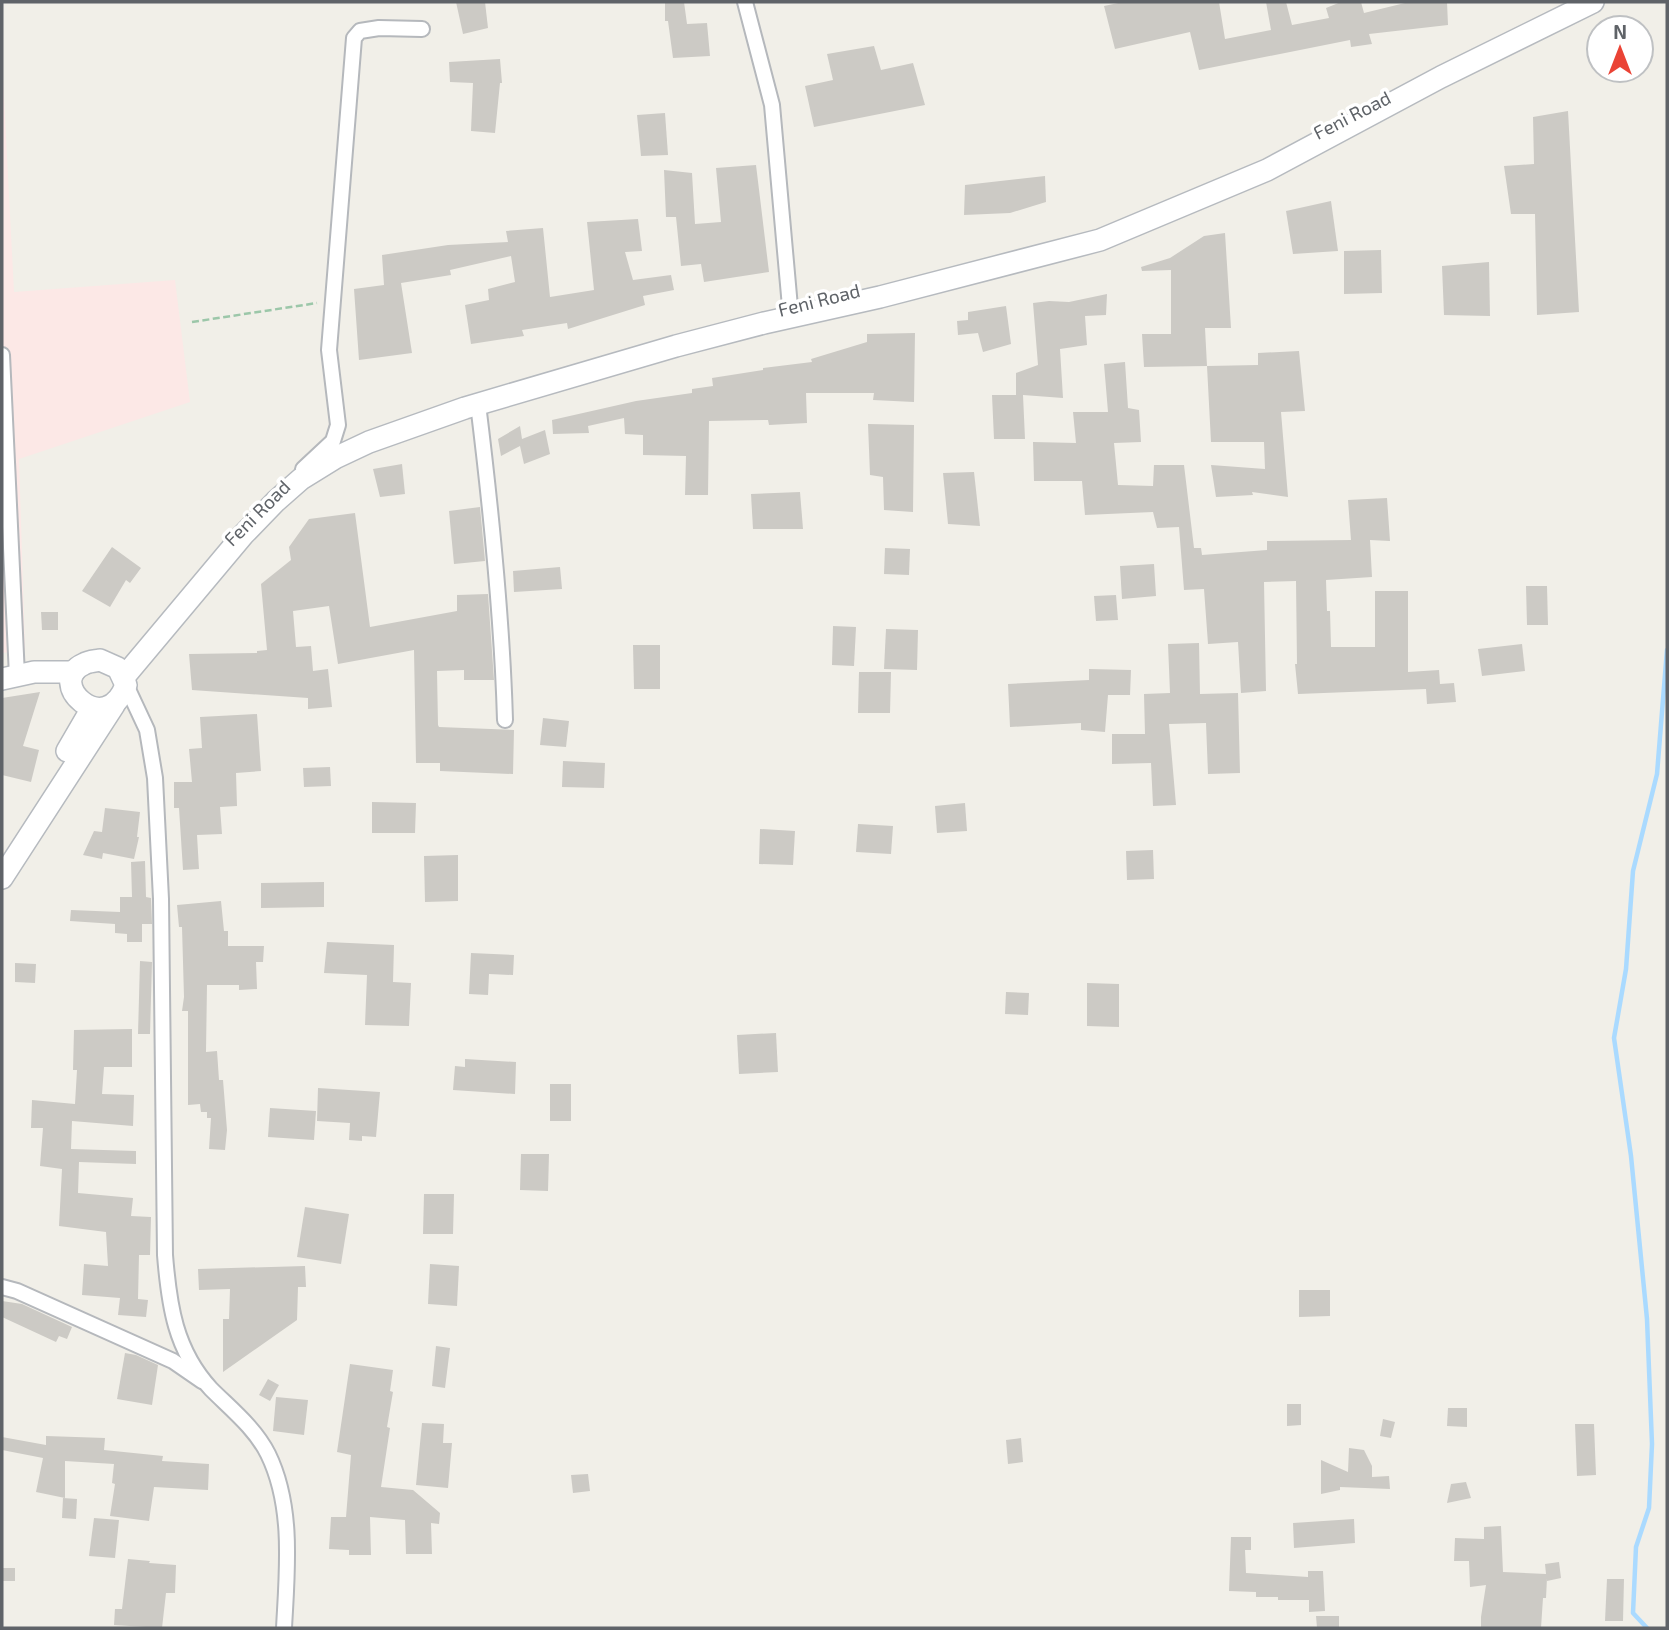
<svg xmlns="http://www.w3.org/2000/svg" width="1669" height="1630" viewBox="0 0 1669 1630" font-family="'Exo 2',sans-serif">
  <rect width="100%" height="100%" fill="#f1efe8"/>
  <polygon fill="#fce8e6" points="2,59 14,292 175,280 190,402 19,459 25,650 2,653"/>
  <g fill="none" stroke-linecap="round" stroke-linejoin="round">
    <polyline stroke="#aadaff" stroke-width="4.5" points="1647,1628 1633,1613 1636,1547 1649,1508 1652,1444 1647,1319 1631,1156 1614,1038 1626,969 1633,871 1657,774 1667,650"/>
  </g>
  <g fill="#cccac5">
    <polygon points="456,2 485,2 488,28 463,34"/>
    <polygon points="665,2 684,2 687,24 707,23 710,56 673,58 668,21 665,21"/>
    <polygon points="1123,2 1219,2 1225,39 1271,30 1266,2 1286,2 1292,25 1329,18 1326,8 1341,2 1361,2 1364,13 1409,2 1447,2 1448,25 1369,34 1372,44 1351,47 1350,40 1199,70 1190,32 1115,49 1104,6"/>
    <polygon points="874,46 881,70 913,63 925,105 814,127 805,86 833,80 827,54"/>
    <polygon points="500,59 502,83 500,83 495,133 471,131 473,83 450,82 449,62"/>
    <polygon points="1568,111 1579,312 1537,315 1535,214 1511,214 1504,166 1534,164 1533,117"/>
    <polygon points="665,113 668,155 641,156 637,115"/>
    <polygon points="756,165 769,272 704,282 701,264 681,266 676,217 666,217 664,170 692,173 695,224 721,222 716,168"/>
    <polygon points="1045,176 1046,202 1010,213 964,215 965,185"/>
    <polygon points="1331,201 1338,251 1293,254 1286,211"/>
    <polygon points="638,219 642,251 625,252 633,280 671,275 674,290 643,296 645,305 568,329 567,323 522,330 524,336 471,344 465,305 489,300 488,289 515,282 511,256 450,270 451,275 401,283 412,353 359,360 354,289 384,285 382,255 448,245 508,242 506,231 543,228 550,297 594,290 587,222"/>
    <polygon points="1225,233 1231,328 1205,328 1207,366 1144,367 1142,334 1171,334 1171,270 1142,271 1141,267 1170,258 1204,236"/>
    <polygon points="1381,250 1382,293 1344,294 1344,251"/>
    <polygon points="1489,262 1490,316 1444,315 1442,266"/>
    <polygon points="1107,294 1106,315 1085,316 1087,345 1060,349 1063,398 1023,395 1025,439 994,439 992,395 1016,395 1016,373 1038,365 1033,303 1049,301 1069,302"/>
    <polygon points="1006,306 1011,344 983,352 978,333 958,335 957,321 968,320 968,312"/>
    <polygon points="915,333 914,402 873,400 874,393 806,393 807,423 769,425 768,420 709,421 708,495 685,495 686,456 643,455 643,435 625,434 624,418 588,426 589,433 553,434 552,420 636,401 692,393 692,389 713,386 712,378 763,370 763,368 812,362 811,359 867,342 867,334"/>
    <polygon points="1299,351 1305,411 1281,412 1288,497 1252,492 1253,495 1216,497 1211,465 1265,469 1264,442 1211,442 1207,366 1258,365 1258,353"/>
    <polygon points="1125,362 1128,408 1139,410 1141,442 1114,443 1118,485 1153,486 1154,465 1184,465 1194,548 1201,548 1202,555 1267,550 1267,541 1351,540 1348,500 1387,498 1390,541 1370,540 1372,577 1326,580 1327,611 1330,611 1331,647 1375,647 1375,591 1408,591 1408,672 1439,670 1440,684 1454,683 1456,702 1427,704 1426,689 1298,694 1295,664 1297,664 1296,581 1264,582 1266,691 1241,693 1238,642 1208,644 1204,589 1184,590 1179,527 1157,528 1153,512 1085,515 1082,481 1034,481 1033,442 1076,443 1073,412 1108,412 1104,364"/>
    <polygon points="868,424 914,425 913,512 884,510 883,477 870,475"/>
    <polygon points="520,426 522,439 545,430 550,454 524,464 520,446 501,456 498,439"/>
    <polygon points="402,464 405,494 380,497 373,469"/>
    <polygon points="974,472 980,526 948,524 943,473"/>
    <polygon points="800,492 803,529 753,529 751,494"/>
    <polygon points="480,507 485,561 454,564 449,511"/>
    <polygon points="355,513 370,627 457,611 457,595 488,594 494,680 464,680 464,670 437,671 438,725 439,727 514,730 513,774 440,771 440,763 416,763 414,650 338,664 329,606 293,611 296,647 311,646 313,671 328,669 332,707 308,709 308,698 192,690 189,654 257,653 257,651 267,650 261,584 291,560 289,547 309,519"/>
    <polygon points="112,547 141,568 130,583 126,580 110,607 82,591"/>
    <polygon points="885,548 910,549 909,575 884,574"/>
    <polygon points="1154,564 1156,596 1122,599 1120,566"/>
    <polygon points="560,567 562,589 514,592 513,571"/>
    <polygon points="1526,586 1547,586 1548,625 1527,625"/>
    <polygon points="1116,595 1118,620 1096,621 1094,596"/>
    <polygon points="41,612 58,612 58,630 42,630"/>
    <polygon points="833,626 856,627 854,666 832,665"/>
    <polygon points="886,629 918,630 917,670 884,669"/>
    <polygon points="1199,643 1200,694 1238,693 1240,773 1208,774 1206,723 1169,724 1176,805 1153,806 1151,763 1112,764 1112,734 1145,734 1144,694 1170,693 1168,644"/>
    <polygon points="1522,644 1525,671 1482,676 1478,649"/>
    <polygon points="633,645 660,645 660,689 634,689"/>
    <polygon points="1089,669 1131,670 1130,695 1108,695 1105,732 1081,730 1081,723 1010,727 1008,684 1089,680"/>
    <polygon points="859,672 891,672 890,713 858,713"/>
    <polygon points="40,692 23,746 39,750 31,782 2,775 2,698"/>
    <polygon points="257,714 261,771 236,773 237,806 220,807 222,834 197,835 199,869 183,870 179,808 174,808 174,782 192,782 189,749 202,748 200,717"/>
    <polygon points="543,718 569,721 566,747 540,745"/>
    <polygon points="563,761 605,763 604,788 562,787"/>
    <polygon points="330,767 331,786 304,787 303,768"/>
    <polygon points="372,802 416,803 415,833 372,833"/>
    <polygon points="965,803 967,831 937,833 935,806"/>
    <polygon points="105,808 140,812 137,837 139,837 134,859 103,853 102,859 83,855 94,831 102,832"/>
    <polygon points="858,824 893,826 891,854 856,852"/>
    <polygon points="760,829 795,831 793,865 759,864"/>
    <polygon points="1153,850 1154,879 1127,880 1126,851"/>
    <polygon points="458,855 458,901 425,902 424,856"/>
    <polygon points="145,861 146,897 151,898 152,924 142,924 142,942 127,942 127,934 115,933 115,924 70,921 71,910 120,912 120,897 132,897 131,862"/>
    <polygon points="324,882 324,907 261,908 261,883"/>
    <polygon points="221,901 224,931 228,931 228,946 264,946 263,962 256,962 257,989 239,990 239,985 207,985 206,1052 217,1051 219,1080 223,1080 227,1130 225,1150 209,1149 211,1118 207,1118 207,1112 201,1112 200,1104 188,1105 188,1011 182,1011 184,997 182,927 179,927 177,905"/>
    <polygon points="327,942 394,945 393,982 411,983 409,1026 365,1025 367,975 324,973"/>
    <polygon points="471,953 514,955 513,975 489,974 488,995 469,994"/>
    <polygon points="140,961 152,962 150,1034 138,1034"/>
    <polygon points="15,963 36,964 35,983 15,982"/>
    <polygon points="1087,983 1119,984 1119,1027 1087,1026"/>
    <polygon points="1006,992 1029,993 1028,1015 1005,1014"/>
    <polygon points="132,1029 132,1067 104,1067 102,1094 134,1095 133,1126 72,1121 71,1149 136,1151 136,1164 79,1162 78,1193 133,1198 131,1216 151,1217 150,1255 139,1255 138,1299 148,1300 146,1317 118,1315 120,1298 82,1295 84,1264 108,1266 106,1232 59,1226 62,1169 40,1166 43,1128 31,1128 32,1100 75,1104 77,1070 73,1070 74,1030"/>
    <polygon points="776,1033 778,1072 739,1074 737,1035"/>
    <polygon points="465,1059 516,1062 515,1094 453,1090 455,1066 465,1067"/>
    <rect x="550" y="1084" width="21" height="37"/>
    <polygon points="318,1088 380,1092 376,1137 362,1136 362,1141 349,1140 350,1123 317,1121"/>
    <polygon points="270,1108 316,1111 314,1140 268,1137"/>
    <polygon points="521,1154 549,1154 548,1191 520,1190"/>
    <polygon points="424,1194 454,1194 453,1234 423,1234"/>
    <polygon points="305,1207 349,1214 341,1264 297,1257"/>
    <polygon points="430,1264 459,1266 457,1306 428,1304"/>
    <polygon points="305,1266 306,1287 298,1287 297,1320 223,1372 223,1319 229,1319 230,1289 199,1290 198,1269"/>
    <polygon points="1299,1290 1330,1290 1330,1316 1299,1317"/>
    <polygon points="2,1301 22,1304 72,1327 67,1339 59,1336 56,1342 2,1317"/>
    <polygon points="436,1346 450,1348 445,1388 432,1386"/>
    <polygon points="125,1353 136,1355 158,1365 152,1405 117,1399"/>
    <polygon points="350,1364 393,1370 390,1391 393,1392 387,1427 390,1428 381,1487 413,1490 440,1513 439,1524 431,1523 432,1554 406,1554 405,1520 370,1517 371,1555 349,1555 349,1550 329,1549 331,1517 346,1517 351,1455 337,1452"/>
    <polygon points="268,1379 279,1385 270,1401 259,1395"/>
    <polygon points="276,1397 308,1400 304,1435 273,1431"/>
    <polygon points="1287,1404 1301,1404 1301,1425 1287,1426"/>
    <polygon points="1448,1408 1467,1408 1467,1427 1447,1426"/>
    <polygon points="1383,1419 1395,1422 1391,1438 1380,1436"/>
    <polygon points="422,1423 444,1424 443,1443 452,1443 448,1488 416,1485"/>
    <polygon points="1575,1424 1594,1424 1596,1475 1577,1476"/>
    <polygon points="46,1436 105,1438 104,1450 163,1456 162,1461 209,1464 208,1490 154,1487 149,1521 110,1516 115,1484 112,1483 114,1464 65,1461 65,1498 36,1492 43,1458 2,1450 2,1437 46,1445"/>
    <polygon points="1021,1438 1023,1462 1008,1464 1006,1440"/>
    <polygon points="1349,1448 1364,1450 1372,1466 1372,1477 1389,1476 1390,1489 1340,1487 1340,1490 1321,1494 1321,1460 1348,1472"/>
    <polygon points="588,1474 590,1491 573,1493 571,1475"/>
    <polygon points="1466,1482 1471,1498 1447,1503 1451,1484"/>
    <polygon points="63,1498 77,1499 76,1519 62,1518"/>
    <polygon points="94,1518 119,1520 115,1558 89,1556"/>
    <polygon points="1354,1519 1355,1543 1294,1548 1293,1523"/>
    <polygon points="1501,1526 1503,1572 1546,1574 1545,1564 1559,1562 1561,1578 1547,1581 1547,1578 1546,1598 1543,1598 1541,1628 1481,1628 1481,1617 1486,1585 1470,1587 1469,1561 1454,1561 1455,1538 1484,1539 1484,1527"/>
    <polygon points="1231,1537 1251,1537 1251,1550 1245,1550 1246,1573 1308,1577 1308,1571 1323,1571 1325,1611 1309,1612 1309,1600 1278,1600 1278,1597 1256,1597 1256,1592 1229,1591"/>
    <polygon points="128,1559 150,1561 149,1563 176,1565 175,1593 166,1593 162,1628 114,1625 115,1609 122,1609"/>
    <rect x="2" y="1568" width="13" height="13"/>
    <polygon points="1607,1579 1624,1579 1623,1621 1605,1621"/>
    <polygon points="1316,1616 1339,1616 1339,1628 1317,1628"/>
  </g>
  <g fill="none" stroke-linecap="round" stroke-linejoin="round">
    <defs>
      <g id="street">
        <polyline points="745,2 772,105 790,307"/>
        <polyline points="2,355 17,676"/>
        <path d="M478,404C491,509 502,614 505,720"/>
        <polyline points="303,469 333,441 338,425 329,350 354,38 360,31 379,28 422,29"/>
        <path d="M126,685L147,730L155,778L161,899L165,1255C169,1305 175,1350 211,1389C231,1409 255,1428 268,1454C294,1507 287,1571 284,1628"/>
        <polyline points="2,1287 17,1291 173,1361 202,1381"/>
      </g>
      <g id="secondary">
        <path d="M100,660L118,668L126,685C105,741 44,681 84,664C89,661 96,661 100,660Z"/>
        <polyline points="124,677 243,535 276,501 301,479 335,458 369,442 465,408 676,346 764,323 880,297 1100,240 1267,170 1441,77 1593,2"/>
        <polyline points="2,679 34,672 74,672"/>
        <polyline points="67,751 92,708"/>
        <polyline points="2,878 114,705"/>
      </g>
    </defs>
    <use href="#street" stroke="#b5b8bc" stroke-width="18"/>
    <use href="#secondary" stroke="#b6babf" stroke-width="24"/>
    <polyline stroke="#9cc7a9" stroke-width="2.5" stroke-dasharray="7 3.5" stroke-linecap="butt" points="192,322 317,303"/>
    <use href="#street" stroke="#fff" stroke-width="14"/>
    <use href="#secondary" stroke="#fff" stroke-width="21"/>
  </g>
  <g text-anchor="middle" stroke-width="7" stroke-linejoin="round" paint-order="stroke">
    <g font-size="19" fill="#5f6368" stroke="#fff">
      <text transform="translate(1352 115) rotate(-27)" y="7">Feni Road</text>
      <text transform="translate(819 300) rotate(-14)" y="7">Feni Road</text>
      <text transform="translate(257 513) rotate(-45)" y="7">Feni Road</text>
    </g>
  </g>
  <rect width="1669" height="1630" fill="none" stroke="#5f6368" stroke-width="7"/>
  <g transform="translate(1620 49)"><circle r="33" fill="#ffffff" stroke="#bfc1c3" stroke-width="2"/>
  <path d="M0-5L12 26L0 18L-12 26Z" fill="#ea4335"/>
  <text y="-10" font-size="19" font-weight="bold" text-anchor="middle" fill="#5f6368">N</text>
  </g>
</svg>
